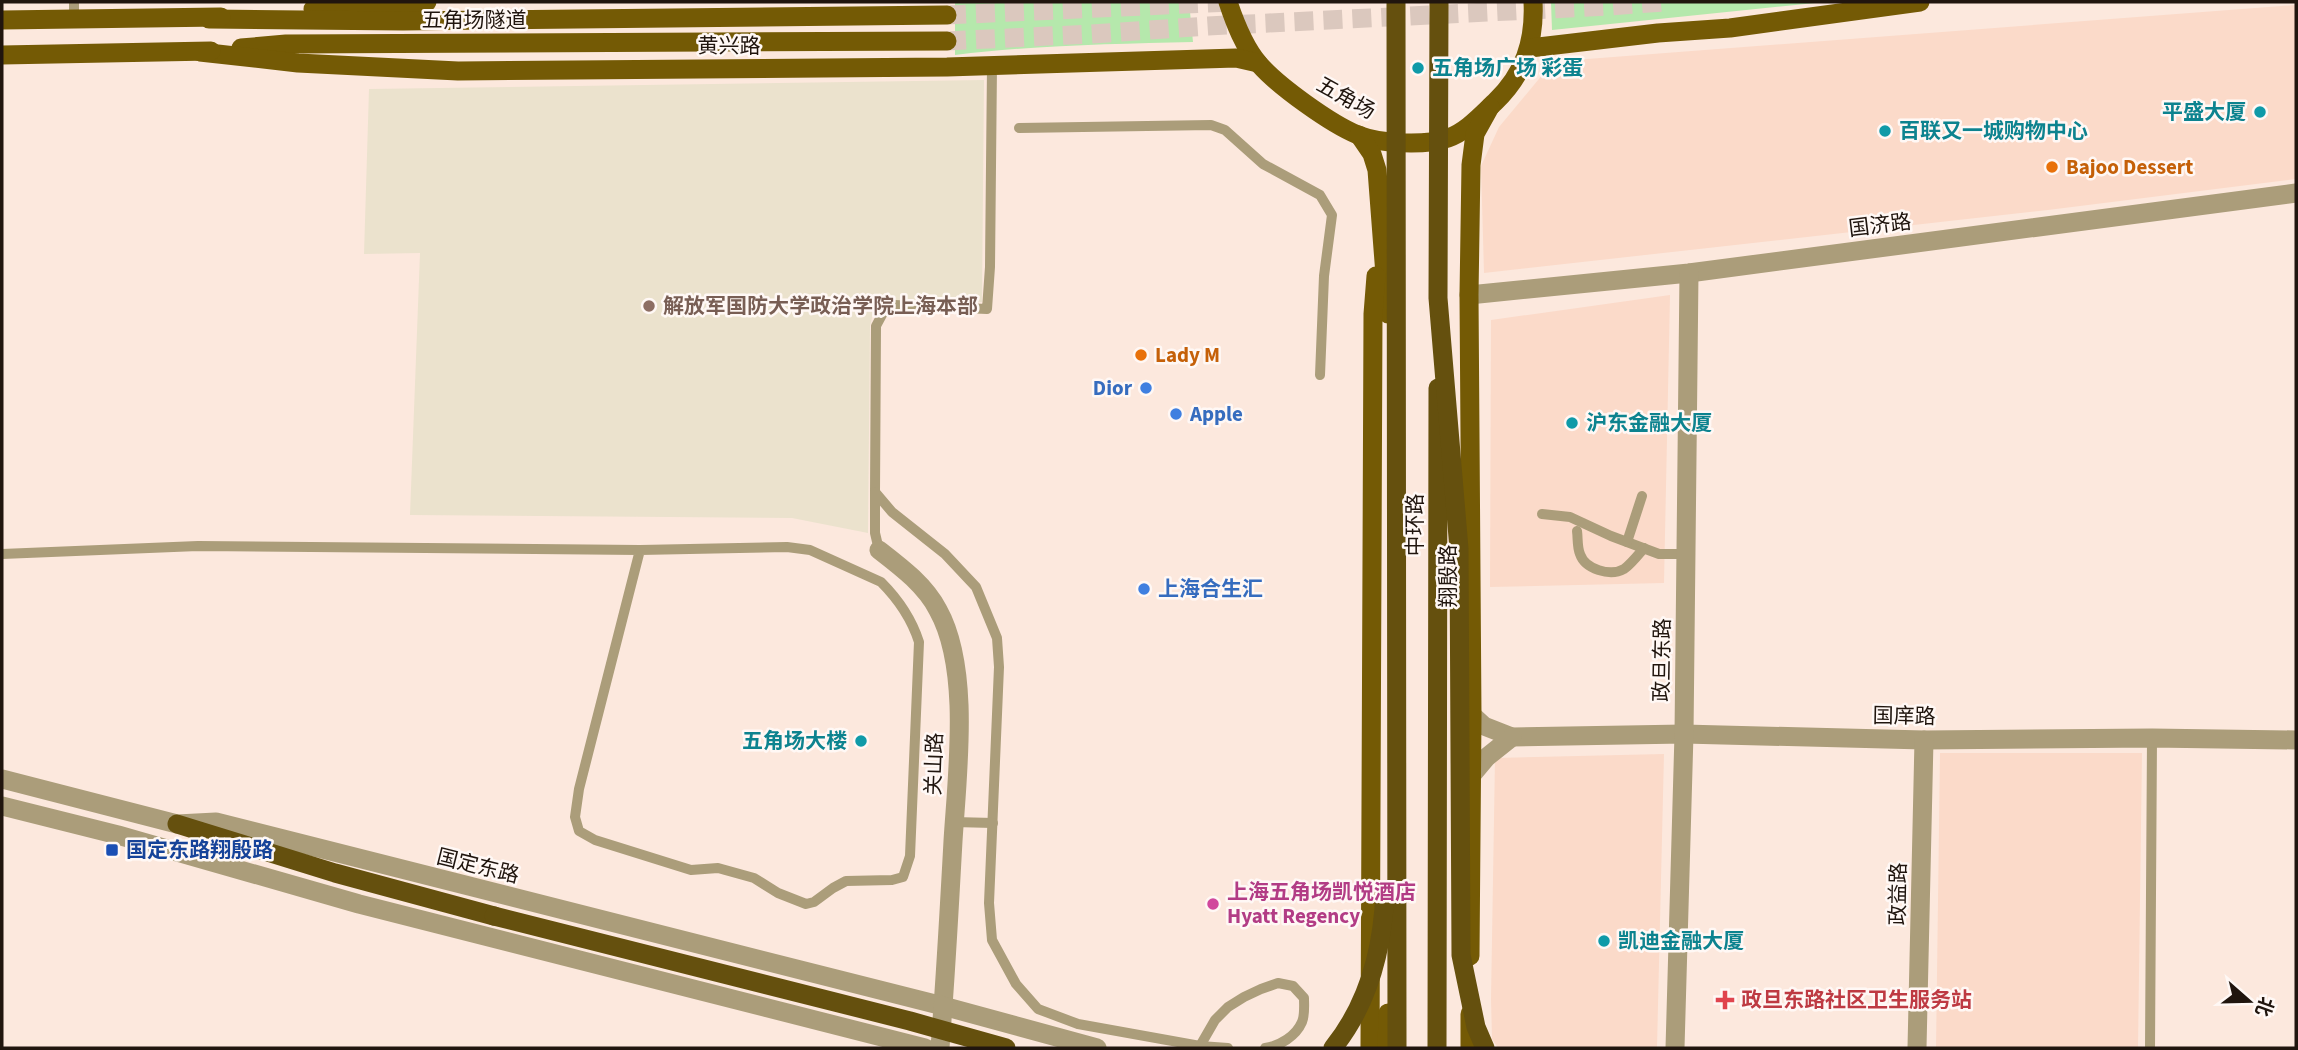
<svg xmlns="http://www.w3.org/2000/svg" width="2298" height="1050" viewBox="0 0 2298 1050" font-family="'Source Sans 3','Noto Sans SC',sans-serif">
  <rect width="100%" height="100%" fill="#fce8dd"/>
  <g fill="#fbdac9">
    <polygon points="2296,5 2296,179 2048,210 1484,273 1481,166 1499,127 1543,74 1574,60"/>
    <polygon points="1670,295 1664,583 1490,587 1491,320"/>
    <polygon points="1940,753 2142,753 2138,1048 1936,1048"/>
    <polygon points="1664,754 1657,1048 1498,1048 1492,1039 1491,999 1495,758"/>
  </g>
  <polygon fill="#ebe2cd" points="984,80 982,302 891,300 874,310 870,326 868,533 792,518 410,515 420,253 364,254 369,89"/>
  <g fill="#b5e8ac">
    <path d="M955,2H1189L1193,42C1114,44 1034,45 955,55Z"/>
    <polygon points="1551,2 1825,2 1552,30"/>
  </g>
  <g fill="none" stroke-linecap="round" stroke-linejoin="round">
    <g stroke="#dbc8be" stroke-width="19" stroke-dasharray="19 10" stroke-linecap="butt">
      <polyline points="947,15 1230,2"/>
      <polyline points="947,41 1091,34 1208,26 1610,6 1663,2"/>
    </g>
    <g stroke="#ab9d7a" stroke-width="10">
      <polyline points="74,2 74,19"/>
      <polyline points="992,66 990,267 987,309 895,305 883,313 876,326 875,492 892,512 945,554 976,587 997,638 999,667 989,903 992,940 1016,984 1038,1009 1078,1024 1200,1046 1228,1048"/>
      <polyline points="1019,128 1211,125 1225,130 1263,164 1320,195 1332,215 1324,276 1320,375"/>
      <polyline points="875,492 875,533 879,550"/>
      <polyline points="1542,514 1570,517 1611,536 1659,554 1686,554"/>
      <path d="M1577,531C1578,538 1577,547 1580,554C1585,569 1610,577 1624,569C1631,564 1638,555 1644,548"/>
      <polyline points="1627,542 1642,496"/>
      <path d="M2,554L198,546L640,550L787,547L810,550L881,582C897,598 912,620 919,642L910,856L903,877L892,880L846,881L833,888L814,902L806,904L778,893L754,878L718,868L691,870L595,840L579,831L575,817L579,789L640,550"/>
      <polyline points="954,822 993,823"/>
      <path d="M1200,1046L1215,1020L1228,1007L1244,997L1261,989L1278,983L1293,986L1304,998C1304,1005 1305,1015 1302,1022C1296,1036 1280,1046 1265,1048"/>
      <polyline points="2150,1048 2152,738"/>
    </g>
    <g stroke="#ab9d7a" stroke-width="19">
      <polyline points="1469,295 1689,273 2296,193"/>
      <path d="M879,550C901,567 925,585 938,610C971,669 957,775 953,841C950,896 947,951 943,1006"/>
      <polyline points="1472,715 1484,726 1512,737 1684,734 1924,740 2152,738 2296,740"/>
      <polyline points="1471,776 1487,757 1512,737"/>
      <polyline points="1675,1048 1684,734 1689,273"/>
      <polyline points="1917,1048 1924,740"/>
    </g>
    <g stroke="#ab9d7a" stroke-width="19">
      <polyline points="2,779 177,824 216,822 943,1006 1097,1048"/>
      <polyline points="2,806 118,835 359,904 925,1048"/>
      <polyline points="940,1048 943,1006"/>
    </g>
    <g stroke="#745a05" stroke-width="19">
      <path d="M1228,2C1235,23 1244,47 1259,64C1278,86 1331,124 1358,135C1381,144 1425,146 1448,138C1466,132 1481,115 1495,102C1524,74 1535,42 1533,2"/>
      <polyline points="313,9 427,2"/>
      <polyline points="209,19 403,21 947,15"/>
      <polyline points="2,20 221,17"/>
      <polyline points="241,48 286,44 947,41"/>
      <polyline points="1530,48 1658,33 1730,28 1920,2"/>
      <polyline points="200,52 298,63 458,71 947,67 1236,58 1258,63"/>
      <polyline points="2,55 211,51"/>
      <polyline points="1359,135 1372,154 1377,170 1388,314"/>
      <polyline points="1470,956 1472,715 1469,295 1471,165 1475,134 1490,107"/>
      <polyline points="1370,1048 1373,314 1376,276"/>
      <polyline points="1387,1048 1388,1013"/>
      <polyline points="1470,1048 1470,1014"/>
    </g>
    <g stroke="#65500e" stroke-width="19">
      <polyline points="177,824 335,873 494,916"/>
      <polyline points="1437,1048 1438,388"/>
    </g>
    <g stroke="#65500e" stroke-width="19">
      <polyline points="1396,2 1397,1048"/>
      <polyline points="1439,2 1438,298 1459,549 1461,955 1476,1027 1485,1048"/>
      <polyline points="494,916 910,1021 1006,1048"/>
      <path d="M1333,1048C1369,1003 1383,948 1385,891"/>
    </g>
  </g>
  <g fill="#0f9aa8" stroke="#fff8f5" stroke-width="2.5">
    <circle cx="1418" cy="68" r="7"/>
    <circle cx="2260" cy="112" r="7"/>
    <circle cx="1885" cy="131" r="7"/>
    <circle cx="1572" cy="423" r="7"/>
    <circle cx="861" cy="741" r="7"/>
    <circle cx="1604" cy="941" r="7"/>
  </g>
  <g fill="#e8710a" stroke="#fff8f5" stroke-width="2.5">
    <circle cx="2052" cy="167" r="7"/>
    <circle cx="1141" cy="355" r="7"/>
  </g>
  <circle fill="#8d6e63" stroke="#fff8f5" stroke-width="2.5" cx="649" cy="306" r="7"/>
  <g fill="#3f7fe0" stroke="#fff8f5" stroke-width="2.5">
    <circle cx="1146" cy="388" r="7"/>
    <circle cx="1176" cy="414" r="7"/>
    <circle cx="1144" cy="589" r="7"/>
  </g>
  <rect fill="#1a4fb4" stroke="#fff8f5" stroke-width="2.5" x="105" y="843" width="14" height="14" rx="3.5"/>
  <circle fill="#d1479c" stroke="#fff8f5" stroke-width="2.5" cx="1213" cy="904" r="7"/>
  <path fill="#e0444e" stroke="#fff8f5" stroke-width="2.5" d="M1721.5 989.5h7v7h7v7h-7v7h-7v-7h-7v-7h7z"/>
  <g text-anchor="middle" stroke-width="5" stroke-linejoin="round" paint-order="stroke">
    <g font-size="21" fill="#20150e" stroke="#fff8f5">
      <text x="474" y="27">五角场隧道</text>
      <text x="729" y="53">黄兴路</text>
      <text transform="translate(1346 98) rotate(29)" y="7">五角场</text>
      <text transform="translate(1880 225) rotate(-7)" y="7">国济路</text>
      <text transform="translate(1415 525) rotate(-90)" y="7">中环路</text>
      <text transform="translate(1448 576) rotate(-90)" y="7">翔殷路</text>
      <text transform="translate(1662 660) rotate(-89)" y="7">政旦东路</text>
      <text transform="translate(1904 716) rotate(1)" y="7">国庠路</text>
      <text transform="translate(934 764) rotate(-88)" y="7">关山路</text>
      <text transform="translate(478 866) rotate(14)" y="7">国定东路</text>
      <text transform="translate(1898 894) rotate(-89)" y="7">政益路</text>
    </g>
    <g font-size="21" font-weight="bold" fill="#0d838f" stroke="#fff8f5" text-anchor="start">
      <text x="1432" y="75">五角场广场 彩蛋</text>
      <text x="2246" y="119" text-anchor="end">平盛大厦</text>
      <text x="1899" y="138">百联又一城购物中心</text>
      <text x="1586" y="430">沪东金融大厦</text>
      <text x="847" y="748" text-anchor="end">五角场大楼</text>
      <text x="1618" y="948">凯迪金融大厦</text>
    </g>
    <g font-size="21" font-weight="bold" fill="#c56008" stroke="#fff8f5" text-anchor="start">
      <text x="2066" y="174">Bajoo Dessert</text>
      <text x="1155" y="362">Lady M</text>
    </g>
    <g font-size="21" font-weight="bold" fill="#785e54" stroke="#fff8f5" text-anchor="start">
      <text x="663" y="313">解放军国防大学政治学院上海本部</text>
    </g>
    <g font-size="21" font-weight="bold" fill="#366cbe" stroke="#fff8f5" text-anchor="start">
      <text x="1132" y="395" text-anchor="end">Dior</text>
      <text x="1190" y="421">Apple</text>
      <text x="1158" y="596">上海合生汇</text>
    </g>
    <g font-size="21" font-weight="bold" fill="#164399" stroke="#fff8f5" text-anchor="start">
      <text x="126" y="857">国定东路翔殷路</text>
    </g>
    <g font-size="21" font-weight="bold" fill="#b23c85" stroke="#fff8f5" text-anchor="start">
      <text x="1227" y="899">上海五角场凯悦酒店<tspan x="1227" dy="24">Hyatt Regency</tspan></text>
    </g>
    <g font-size="21" font-weight="bold" fill="#be3a42" stroke="#fff8f5" text-anchor="start">
      <text x="1741" y="1007">政旦东路社区卫生服务站</text>
    </g>
  </g>
  <rect width="2298" height="1050" fill="none" stroke="#20150e" stroke-width="7"/>
  <g transform="translate(2249 1001) rotate(110)" stroke="#fff8f5" stroke-width="5" paint-order="stroke">
  <path d="M0-5L12 26L0 18L-12 26Z" fill="#20150e"/>
  <text y="-10" font-size="19" font-weight="bold" text-anchor="middle" fill="#20150e">北</text>
  </g>
</svg>
